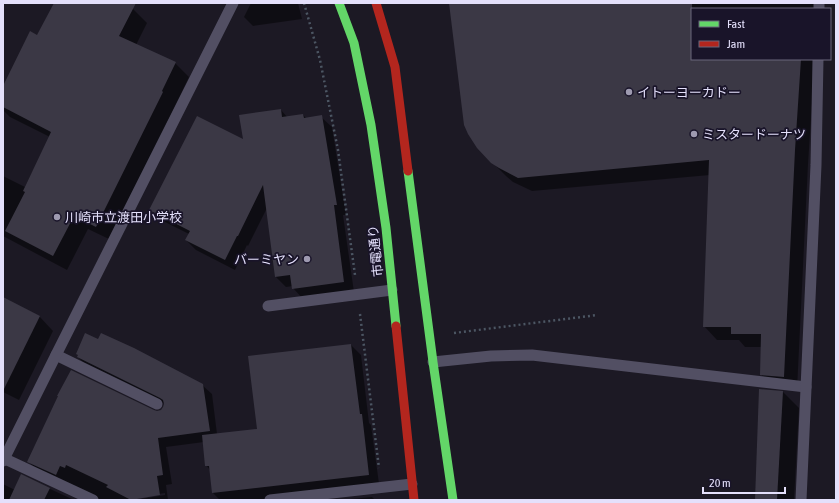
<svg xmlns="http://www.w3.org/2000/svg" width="839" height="503" viewBox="0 0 839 503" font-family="'Asap Condensed','Noto Sans JP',sans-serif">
  <rect width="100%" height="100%" fill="#1c1924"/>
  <g fill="#0007">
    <polygon points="55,3 127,3 147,23 136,45 175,63 189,77 111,240 88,229 67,270 3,236 3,176 25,187 50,137 10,117 3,110 3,88 38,36"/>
    <polygon points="251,3 298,3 302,19 253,26 244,17"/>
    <polygon points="450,3 818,3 818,9 692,9 692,59 815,59 808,164 797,390 774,388 761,374 762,347 745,347 739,340 717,340 704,326 710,175 532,191 513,182 506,176 478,148"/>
    <polygon points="281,110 288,118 303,115 307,119 321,117 332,127 346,215 343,215 354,292 303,299 293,288 293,286 286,287 276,277 267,208 248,246 247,245 235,270 196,250 186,240 189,234 161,220 151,210 244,141"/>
    <polygon points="3,298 39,316 53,331 19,400 3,392"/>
    <polygon points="351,345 361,355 369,423 371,425 380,491 303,500 259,500 259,499 248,500 220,500 213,493 210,470 206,465 204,442 166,447 172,484 166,485 168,500 134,500 165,495 165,493 122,500 101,500 38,471 28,461 154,411 161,411 165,404 87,366 78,357 202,385 212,394 217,434 258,430"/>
    <polygon points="783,392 799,408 794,500 756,500"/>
    <polygon points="22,476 74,500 3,500 3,484 15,490"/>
    <polygon points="372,497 375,500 341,500"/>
  </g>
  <g fill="#3b3845">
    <polygon points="54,3 136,3 119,36 176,62 162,91 163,92 96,227 74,216 53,256 5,231 25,192 23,191 51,132 3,107 3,86 30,31 37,35"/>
    <polygon points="449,3 692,3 692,59 801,59 795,150 784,377 760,375 761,334 731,334 731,327 703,327 709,160 518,178 499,168 491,163 477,148 468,134 464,125"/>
    <polygon points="281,109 282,117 303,114 304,118 322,115 337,205 334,205 344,282 292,289 290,275 275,277 263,185 238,236 237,236 225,260 185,240 190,231 149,210 197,116 243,139 239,115"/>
    <polygon points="3,297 40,316 3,391"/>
    <polygon points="85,333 98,339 101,333 134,348 203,384 210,431 158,438 163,475 157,476 160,495 131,500 106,487 108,485 66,465 65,468 60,466 56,475 27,462 58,396 57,396 71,370 154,410 157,411 161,410 163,407 164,404 163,400 160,398 77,357 78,355 76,354"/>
    <polygon points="351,344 360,414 362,414 369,475 212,493 209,466 205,466 202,435 257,429 248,356"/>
    <polygon points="759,389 783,391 777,500 755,500"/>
    <polygon points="21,474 50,488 44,500 9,500"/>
  </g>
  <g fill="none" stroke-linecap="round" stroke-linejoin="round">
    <g stroke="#4c5663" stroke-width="2.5" stroke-dasharray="2 3" stroke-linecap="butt">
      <polyline points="304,3 320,60 338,150 355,275"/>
      <polyline points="360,314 379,468"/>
      <polyline points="454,333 597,315"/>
    </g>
    <g stroke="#524f63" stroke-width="11">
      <polyline points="819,9 819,3"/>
      <polyline points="268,306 392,290"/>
      <polyline points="56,355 157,404"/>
      <polyline points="433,362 491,356 532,355 806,387"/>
      <polyline points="3,458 93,500"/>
      <polyline points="3,461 56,355 233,3"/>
      <polyline points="270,500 412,484"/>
      <polyline points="801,500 816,165 818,59"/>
    </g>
    <g stroke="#63d668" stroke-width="9">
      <polyline points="339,3 354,43 371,125 386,228 396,326"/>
      <polyline points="408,171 433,362 453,500"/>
    </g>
    <g stroke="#b3261e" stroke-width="9">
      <polyline points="376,3 395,67 408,171"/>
      <polyline points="396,326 414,500"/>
    </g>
  </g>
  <g fill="#9e9ab0" stroke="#191429" stroke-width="1.5">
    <circle cx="629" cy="92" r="4"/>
    <circle cx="694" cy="134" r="4"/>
    <circle cx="57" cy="217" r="4"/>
    <circle cx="307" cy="259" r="4"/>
  </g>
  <g text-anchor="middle" stroke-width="3.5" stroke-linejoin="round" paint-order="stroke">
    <g font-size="13" fill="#e4e0fb" stroke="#191429" text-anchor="start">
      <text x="637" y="97">イトーヨーカドー</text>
      <text x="702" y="139">ミスタードーナツ</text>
      <text x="65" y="222">川崎市立渡田小学校</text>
      <text x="299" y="264" text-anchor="end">バーミヤン</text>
    </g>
    <g font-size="13" fill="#e4e0fb" stroke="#191429">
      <text transform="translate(375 251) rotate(-96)" y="5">市電通り</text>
    </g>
  </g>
  <rect width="839" height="503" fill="none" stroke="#e4e0fb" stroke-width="8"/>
  <rect x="691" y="8" width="140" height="52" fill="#191429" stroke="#6a667d"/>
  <rect x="699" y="21" width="20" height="6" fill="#63d668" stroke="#6a667d"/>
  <text x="727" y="28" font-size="12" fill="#e4e0fb">Fast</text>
  <rect x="699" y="41" width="20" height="6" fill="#b3261e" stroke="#6a667d"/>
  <text x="727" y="48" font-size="12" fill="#e4e0fb">Jam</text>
  <path d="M703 487v6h82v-6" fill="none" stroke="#e4e0fb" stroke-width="2"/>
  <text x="709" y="487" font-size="12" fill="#e4e0fb" stroke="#191429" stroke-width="3" paint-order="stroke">20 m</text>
</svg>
